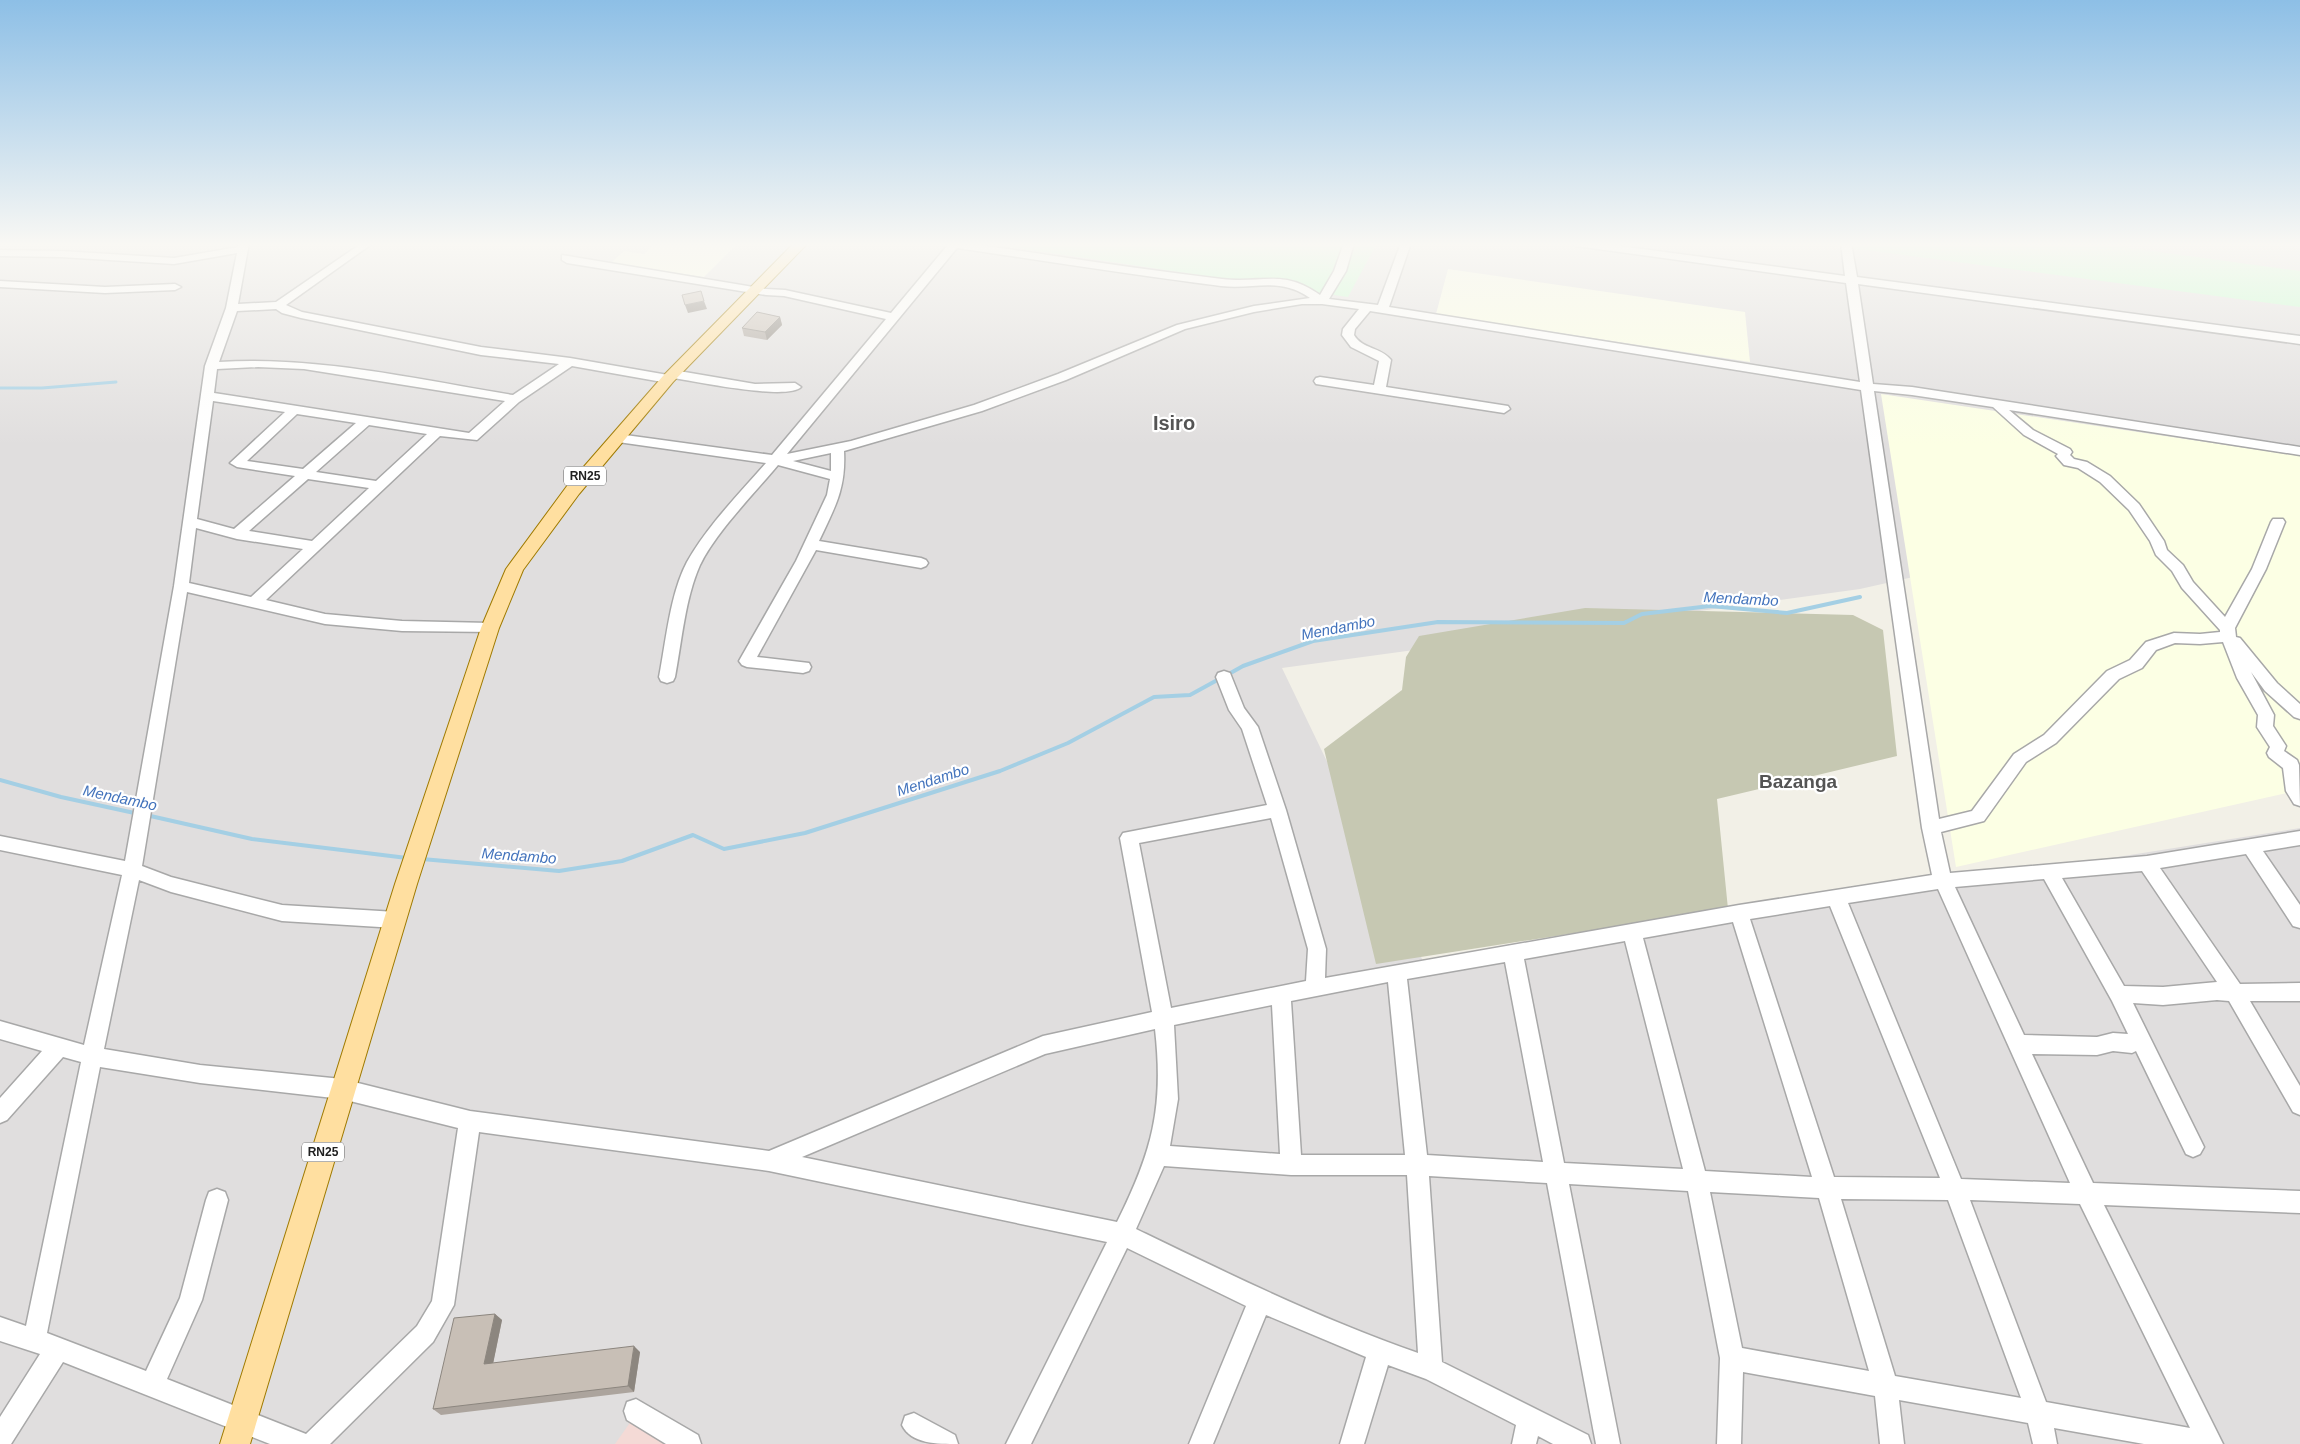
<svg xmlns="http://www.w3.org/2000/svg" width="2300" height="1444" viewBox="0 0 2300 1444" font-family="Arial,sans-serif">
  <rect width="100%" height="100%" fill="#f2f0e7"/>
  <polygon fill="#e0dede" points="0,243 2300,243 2300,490 1860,589 1282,668 1423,961 1922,888 2300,828 2300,1444 0,1444"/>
  <polygon fill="#f4dad6" points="634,1417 676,1444 615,1444"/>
  <g fill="#fcffe4">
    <polygon points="656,243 738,243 704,277 611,263 624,251 644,254"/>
    <polygon points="1448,269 1745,312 1750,362 1436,314"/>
    <polygon points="1881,394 2300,456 2300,790 1956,867"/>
  </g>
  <polygon fill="#c6c8b2" points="1585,608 1853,615 1883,630 1897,756 1717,799 1728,909 1376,964 1324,749 1402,690 1406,657 1419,636"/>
  <g fill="#c2ffcd">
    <polygon points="984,243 1377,243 1348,297"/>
    <polygon points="1812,243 2093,243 2300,271 2300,307"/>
  </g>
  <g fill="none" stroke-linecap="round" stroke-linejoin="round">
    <polyline stroke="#a4cfe4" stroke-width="3" points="0,388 42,388 116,382"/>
    <g stroke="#a4cfe4" stroke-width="4">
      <polyline points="1227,675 1243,666 1313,641 1438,622 1624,623 1642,614 1710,606 1787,613 1860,597"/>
      <polyline points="0,780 61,797 139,814"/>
      <polyline points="146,815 252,839 407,858"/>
      <polyline points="422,859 559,871 622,861 693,835 724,849 805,833 1000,771 1068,743 1154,697 1190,695 1221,678"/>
    </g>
    <defs>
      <g id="minor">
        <path d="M239,243H249L238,304L276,302L362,243H373L286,305L302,312L481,347L570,358L668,375L669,371L673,370L755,384L795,383L801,387C788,401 694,381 673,378L672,382L668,383L572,366L519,402L477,440L440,436L266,600L325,614L402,621L490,623L495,624L498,628L495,632L402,631L325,624L187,592L142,866L171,877L282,905L396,912L403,914L405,920L403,926L396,928L282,921L171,892L139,880L104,1049L200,1065L342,1079L470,1111L769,1151L1043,1036L1152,1012L1120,838L1123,833L1267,805L1242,729L1229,710L1216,677L1218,673L1224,671L1230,673L1244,708L1258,727L1286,810L1326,949L1325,978L1739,905L1932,875L1922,828L1861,390L1370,311L1355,329L1354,335C1362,349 1381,347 1391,360L1386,387L1508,406L1510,409L1504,413L1316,384L1314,381L1316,378L1320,377L1374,385L1379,361L1351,347L1342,335L1343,329L1359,309L1322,304H1302L1254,312L1185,329L1066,380L982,411L844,451C846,489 835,507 819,541L921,558L926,560L928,563L926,566L921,568L816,550L757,657L809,663L811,667L809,671L803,673L747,667L742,665L739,661L796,561L827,495L830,479L778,465C754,494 716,532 700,565C685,599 682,640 675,677L673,681L667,683L661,681L659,677C666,641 670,594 687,562C708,525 739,494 766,463L618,442L612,438L618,434L772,455L886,319L784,296L766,295L567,263L562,260V255L766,289L785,290L891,313L947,246L942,245L941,243H966C1051,255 1136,269 1222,279C1262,284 1282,268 1320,295L1334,271L1344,243H1354L1346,271L1329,299L1378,305L1401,243H1411L1389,307L1860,382L1846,283L1576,246L1571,243H1597L1845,276L1841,243H1851L1857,277L2300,336V344L1858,284L1873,384L1912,387L2300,447V455L2009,410L2033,430L2070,449L2072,452L2070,455L2074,459L2087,462L2110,476L2139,504L2164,541L2167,550L2183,565L2193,582L2225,617L2252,569L2271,522L2273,519H2283L2285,522L2266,569L2235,628L2236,637L2240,638L2277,683L2300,704V719L2294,717L2265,691L2251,672L2274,715L2273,726L2286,746L2284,751L2297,760L2299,765L2300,806L2294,804L2286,791L2283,768L2269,757L2267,753L2270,747L2257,727L2258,715L2237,678L2223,642L2200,644L2175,643L2156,650L2142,668L2119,679L2056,743L2026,762L1984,821L1941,832L1950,873L2147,856L2300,831V845L2263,851L2300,905V928L2293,926L2246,854L2160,868L2240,984L2300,983V1001H2250L2300,1086V1115L2293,1112L2229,1001L2217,1000L2163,1005L2133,1003L2204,1147L2200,1154L2193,1157L2186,1154L2136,1051L2132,1053L2113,1051L2097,1055L2032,1054L2093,1183L2300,1191V1213L2104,1205L2223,1444H2144L2054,1428L2057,1444H2033L2028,1423L1899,1400L1904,1444H1880L1875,1396L1743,1372L1741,1444H1717L1720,1358L1688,1191L1569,1184L1620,1444H1596L1547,1183L1429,1176L1442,1362L1588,1435L1591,1444H1553L1538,1436L1536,1444H1512L1516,1425L1426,1379L1388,1365L1364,1444H1340L1366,1357L1266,1315L1213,1444H1189L1246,1306L1127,1248L1031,1444H1006L1107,1242L769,1171L479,1132L454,1305L433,1342L330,1444H270L63,1362L11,1444H0V1417L40,1354L0,1341V1317L26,1326L81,1062L63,1057L7,1120L0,1123V1098L42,1051L0,1039V1021L84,1045L122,875L0,850V836L125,861L174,586L205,366L226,308L237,253L174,264L61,257L0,256V250L61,251L174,258L238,247ZM957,248C1045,261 1133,275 1221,286C1255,290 1278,276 1310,298L1254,306L1177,325L1058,374L974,405L851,441L787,454ZM276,309L282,313L301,318L481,355L559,364L513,395C415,379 317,356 219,362L237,311ZM258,367L304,369L505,401L469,433L214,393L217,369ZM1874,391L1912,395L1993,407L2024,435L2058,454L2056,456L2064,465L2078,468L2100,482L2129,510L2150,541L2156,555L2172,571L2182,588L2220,630V632L2200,634L2174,633L2146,642L2130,660L2107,671L2044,735L2014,754L1972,811L1939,819ZM213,401L285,412L230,463L237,467L295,476L234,529L197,519ZM297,414L356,423L303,469L247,461ZM369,425L427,434L376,481L316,472ZM831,453V471L793,461ZM308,479L369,488L312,541L249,531ZM196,528L237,539L303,549L251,597L189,583ZM1271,818L1308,949L1306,981L1171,1008L1139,843ZM2142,871L2217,982L2163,987L2124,986L2062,878ZM2044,879L2112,1001L2128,1034L2113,1033L2097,1037L2024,1035L1955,887ZM1938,889L2070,1183L1961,1179L1848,903ZM1830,906L1940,1178L1834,1177L1750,919ZM1733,922L1812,1177L1705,1171L1643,938ZM1625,941L1683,1169L1564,1163L1524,959ZM1505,962L1543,1162L1427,1155L1407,979ZM1388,982L1405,1155H1301L1291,1001ZM1272,1005L1280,1154L1170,1146L1178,1099L1174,1025ZM1155,1029C1164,1108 1152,1152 1117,1222L802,1157L1045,1054ZM100,1067L200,1083L342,1099L458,1128L432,1301L417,1326L306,1434L167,1379L202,1300L228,1200L225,1192L217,1189L209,1192L206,1200L180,1298L146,1371L47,1333ZM1164,1166L1291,1175H1407L1418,1353C1321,1319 1229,1274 1136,1229ZM1710,1192L1819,1198L1869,1371L1742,1348ZM1841,1199L1948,1200L2021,1398L1895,1376ZM1970,1200L2080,1204L2190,1428L2046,1402Z"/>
        <polygon points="0,281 105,287 175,284 181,287 175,290 105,293 0,287"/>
        <polygon points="636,1399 698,1435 701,1444 666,1444 627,1420 624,1411 627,1402"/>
        <path d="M914,1413L955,1435L958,1444C937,1444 911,1444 902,1425L905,1416Z"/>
      </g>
      <polygon id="major" points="794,243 808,243 673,382 579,494 523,570 499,628 417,884 250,1444 220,1444 395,884 481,628 506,569 567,486 663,376"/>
    </defs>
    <use href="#minor" stroke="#a8a8a8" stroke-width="3"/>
    <use href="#major" stroke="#9f7a00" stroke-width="2"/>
    <use href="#minor" fill="#fff" fill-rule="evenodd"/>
    <use href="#major" fill="#ffdfa0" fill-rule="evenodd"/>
  </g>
  <g fill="#aca49d">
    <polygon points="780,317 782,325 767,340 744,336 742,328"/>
    <polygon points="495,1314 502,1320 493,1363 640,1352 634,1392 441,1415 433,1409"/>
  </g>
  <g fill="#8c867f">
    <polygon points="704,301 707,309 688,313 685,305"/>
    <polygon points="780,317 782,325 767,340 765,332"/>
    <polygon points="495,1314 502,1320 492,1369 484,1364"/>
    <polygon points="634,1346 640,1352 634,1392 628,1386"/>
  </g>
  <g fill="#c8bfb6" stroke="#8c867f">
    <polygon points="701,291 704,301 685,305 682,295"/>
    <polygon points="757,312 780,317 765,332 742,328"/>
    <polygon points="495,1314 484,1364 634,1346 628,1386 433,1409 454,1318"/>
  </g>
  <linearGradient id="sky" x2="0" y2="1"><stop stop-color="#8dbfe6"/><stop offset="0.55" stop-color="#f9f8f4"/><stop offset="1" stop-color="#f9f8f4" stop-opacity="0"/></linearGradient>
  <rect width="2300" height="445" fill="url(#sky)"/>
  <g text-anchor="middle" stroke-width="4.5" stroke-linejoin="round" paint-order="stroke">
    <g fill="#fff" stroke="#646464" stroke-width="1">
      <rect x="564" y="466.5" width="42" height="19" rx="4"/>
      <rect x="302" y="1142.5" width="42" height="19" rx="4"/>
    </g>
    <g font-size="12" font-weight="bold" fill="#212121">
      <text x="585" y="480">RN25</text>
      <text x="323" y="1156">RN25</text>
    </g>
    <g font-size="15" font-style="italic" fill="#4373bc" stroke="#fff">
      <text transform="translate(1741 599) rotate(3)" y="5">Mendambo</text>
      <text transform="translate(1338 628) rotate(-11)" y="5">Mendambo</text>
      <text transform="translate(933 780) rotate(-18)" y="5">Mendambo</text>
      <text transform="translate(120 798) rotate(12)" y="5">Mendambo</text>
      <text transform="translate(519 856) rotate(4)" y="5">Mendambo</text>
    </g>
    <g font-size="19" font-weight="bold" fill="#545454" stroke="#fff">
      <text x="1798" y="788">Bazanga</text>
    </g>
    <g font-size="20" font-weight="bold" fill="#545454" stroke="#fff">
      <text x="1174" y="430">Isiro</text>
    </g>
  </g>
</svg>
